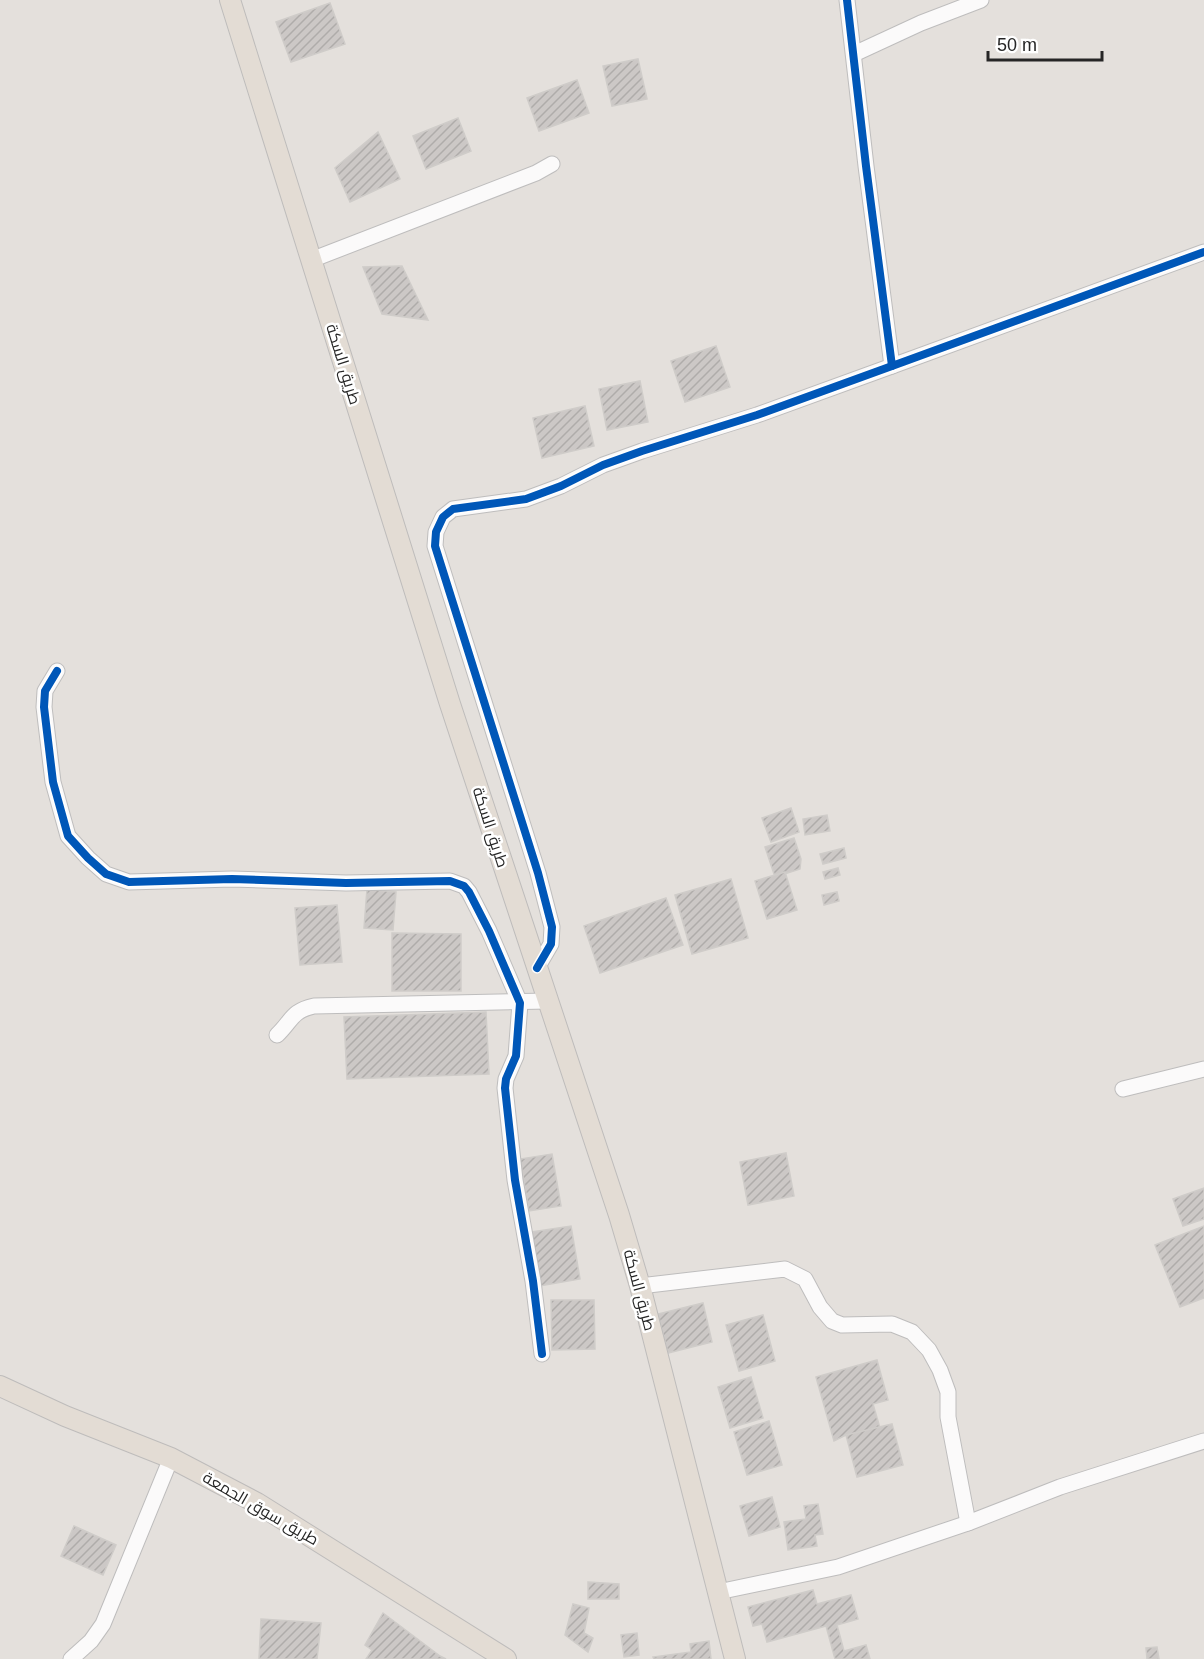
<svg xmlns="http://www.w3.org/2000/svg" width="1204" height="1659" viewBox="0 0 1204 1659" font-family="Helvetica,Cairo,sans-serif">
  <defs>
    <pattern id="building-hatch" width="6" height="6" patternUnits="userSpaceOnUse" patternTransform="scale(1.5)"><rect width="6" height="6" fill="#ccc8c6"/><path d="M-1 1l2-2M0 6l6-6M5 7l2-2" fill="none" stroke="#afacaa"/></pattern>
  </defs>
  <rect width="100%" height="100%" fill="#e4e0dc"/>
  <g fill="url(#building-hatch)" stroke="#cfccc9" stroke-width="1.5">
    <polygon points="330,3 345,44 291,62 276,22"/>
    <polygon points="638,59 647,99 612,106 603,66"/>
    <polygon points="577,80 589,113 539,131 527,98"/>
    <polygon points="458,118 471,151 426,169 413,136"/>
    <polygon points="378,132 400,179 350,202 335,168"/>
    <polygon points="402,266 428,320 382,314 363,267"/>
    <polygon points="716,346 730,387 685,402 671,361"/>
    <polygon points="640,381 648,422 607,430 599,389"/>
    <polygon points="585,406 594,446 542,458 533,418"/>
    <polygon points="791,808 799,832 771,842 762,818"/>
    <polygon points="827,815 830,831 805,835 803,819"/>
    <polygon points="794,838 801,859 800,869 775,877 765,847"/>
    <polygon points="844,848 846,858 823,864 820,854"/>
    <polygon points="838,868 840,875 825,879 823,872"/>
    <polygon points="785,872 797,910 767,919 755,881"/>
    <polygon points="731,879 748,938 692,954 675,895"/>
    <polygon points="367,889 396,892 393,930 364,928"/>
    <polygon points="837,892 839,901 824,905 822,895"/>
    <polygon points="666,898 683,945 600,973 584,926"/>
    <polygon points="337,905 342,962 300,965 295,908"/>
    <polygon points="392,933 461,934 461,991 392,991"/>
    <polygon points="486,1012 489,1074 347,1079 344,1017"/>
    <polygon points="786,1153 794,1196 748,1205 740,1162"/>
    <polygon points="552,1154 561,1206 529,1211 520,1159"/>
    <polygon points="1204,1188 1204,1219 1183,1226 1173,1199"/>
    <polygon points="571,1226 580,1279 540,1286 532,1232"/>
    <polygon points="1204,1226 1204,1298 1180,1307 1155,1245"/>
    <polygon points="551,1300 594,1300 595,1349 552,1350"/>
    <polygon points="703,1303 712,1342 668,1353 658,1314"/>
    <polygon points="763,1315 775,1361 739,1371 726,1325"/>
    <polygon points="877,1360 888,1400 873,1404 880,1428 846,1435 834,1441 816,1377"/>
    <polygon points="751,1377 763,1418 730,1428 718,1387"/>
    <polygon points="769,1421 782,1465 747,1475 734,1432"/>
    <polygon points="892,1424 903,1465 857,1477 846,1435"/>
    <polygon points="772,1497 780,1527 749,1536 740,1506"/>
    <polygon points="818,1504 823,1534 815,1535 817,1546 788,1550 784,1522 806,1519 804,1506"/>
    <polygon points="74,1526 116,1545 103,1575 61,1556"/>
    <polygon points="588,1582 619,1584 619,1599 588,1599"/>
    <polygon points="813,1590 817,1604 851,1595 858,1619 837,1625 844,1651 866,1645 870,1659 835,1659 826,1626 767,1642 762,1624 753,1626 748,1607"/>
    <polygon points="573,1604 589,1608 584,1633 593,1638 588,1652 565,1635"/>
    <polygon points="383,1613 440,1656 446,1659 366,1659 372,1650 365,1645"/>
    <polygon points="261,1619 321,1623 317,1659 259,1659"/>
    <polygon points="637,1633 639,1655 624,1657 621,1635"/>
    <polygon points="709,1641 711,1659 654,1659 653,1657 691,1652 690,1644"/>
    <polygon points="1157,1647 1159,1659 1147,1659 1146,1648"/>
  </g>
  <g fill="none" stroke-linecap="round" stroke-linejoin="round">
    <defs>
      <g id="minor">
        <polyline points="847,0 866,166 892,366 1204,252"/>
        <polyline points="854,54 921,23 981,0"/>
        <polyline points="311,260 536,173 552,164"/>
        <polyline points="57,671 45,691 44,707 53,782 68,836 88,858 106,874 129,882 232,879 346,883 450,881 464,886 469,892 489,931 520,1003 516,1056 506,1079 505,1088 515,1180 533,1281 542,1354"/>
        <polyline points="537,968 551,944 552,927 538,873 435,546 436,532 443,517 453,509 526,499 561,486 603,465 642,451 757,415 892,366"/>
        <path d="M277,1035C292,1021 291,1011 314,1006L549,1001"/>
        <polyline points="1123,1089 1204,1069"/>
        <polyline points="640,1286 785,1269 805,1279 820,1307 832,1321 842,1325 892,1324 912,1332 929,1350 940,1370 948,1392 948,1417 968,1523"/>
        <polyline points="718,1592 838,1567 968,1523 1060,1487 1204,1441"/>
        <polyline points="71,1659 91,1641 103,1624 171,1458"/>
      </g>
      <g id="major">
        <polyline points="230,0 450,704 619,1215 640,1286 735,1659"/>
        <polyline points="0,1386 65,1416 171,1458 257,1503 506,1659"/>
      </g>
    </defs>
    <use href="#minor" stroke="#bebdbd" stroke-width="17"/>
    <use href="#major" stroke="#bebcbb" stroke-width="22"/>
    <use href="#minor" stroke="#fbfafa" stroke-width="15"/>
    <use href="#major" stroke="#e3dcd4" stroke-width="20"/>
    <defs>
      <g id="cycleway">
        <polyline points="847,0 866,166 892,366 1204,252"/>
        <polyline points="57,671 45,691 44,707 53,782 68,836 88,858 106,874 129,882 232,879 346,883 450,881 464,886 469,892 489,931 520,1003 516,1056 506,1079 505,1088 515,1180 533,1281 542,1354"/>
        <polyline points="537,968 551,944 552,927 538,873 435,546 436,532 443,517 453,509 526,499 561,486 603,465 642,451 757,415 892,366"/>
      </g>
    </defs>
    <use href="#cycleway" stroke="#fff" stroke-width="11"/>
    <use href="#cycleway" stroke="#0057b8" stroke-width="8"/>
  </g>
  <g text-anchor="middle" stroke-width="5" stroke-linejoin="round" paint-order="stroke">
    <g font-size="16" fill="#262626" stroke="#fff">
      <text transform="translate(344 364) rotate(73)" y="6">طريق السكة</text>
      <text transform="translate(491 827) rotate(72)" y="6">طريق السكة</text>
      <text transform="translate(640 1290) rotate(75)" y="6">طريق السكة</text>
      <text transform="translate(261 1508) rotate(30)" y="6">طريق سوق الجمعة</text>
    </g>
  </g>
  <path d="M988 51v9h114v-9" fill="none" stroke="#262626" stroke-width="3"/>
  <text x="997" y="51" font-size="18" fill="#262626" stroke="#ffffff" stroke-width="4.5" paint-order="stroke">50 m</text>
</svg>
